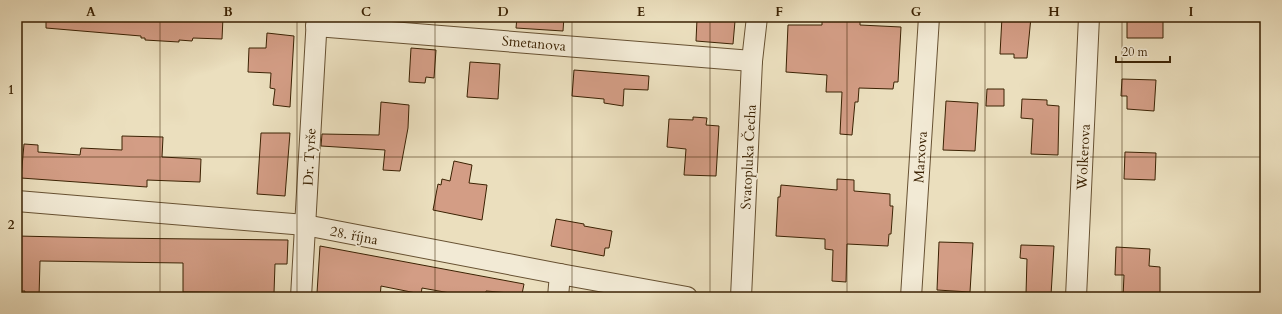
<svg xmlns="http://www.w3.org/2000/svg" width="1282" height="314" viewBox="0 0 1282 314" font-family="Cardo,serif">
  <rect width="100%" height="100%" fill="#ebdfbe"/>
  <filter id="stains"><feTurbulence type="fractalNoise" baseFrequency=".005" numOctaves="4"/><feColorMatrix values="0 0 0 0 .2 0 0 0 0 .09 0 0 0 0 .02 0 0 0 .5 -.17"/></filter>
  <radialGradient id="worn" r=".72"><stop offset=".6" stop-color="#630" stop-opacity="0"/><stop offset="1" stop-color="#630" stop-opacity=".3"/></radialGradient>
  <g fill="#d39d85" stroke="#3b2203">
    <polygon points="46,17 223,17 222,39 193,38 192,41 179,40 179,42 145,40 145,38 141,38 141,36 46,28"/>
    <polygon points="517,17 564,17 563,31 516,28"/>
    <polygon points="822,17 860,17 860,25 901,27 898,82 894,82 893,89 859,88 858,102 855,102 852,135 840,134 842,92 826,92 827,75 786,72 788,25 822,25"/>
    <polygon points="1002,17 1031,17 1027,58 1014,58 1014,54 1000,54"/>
    <polygon points="1131,17 1163,17 1163,38 1127,38 1127,21 1131,21"/>
    <polygon points="697,19 735,21 733,44 696,41"/>
    <polygon points="267,33 294,36 290,107 273,105 275,89 270,88 271,73 248,72 249,48 266,48"/>
    <polygon points="411,48 436,50 434,78 426,77 425,83 409,82"/>
    <polygon points="470,62 500,64 498,99 467,97"/>
    <polygon points="574,70 649,76 648,90 624,89 623,106 604,103 604,99 572,96"/>
    <polygon points="1122,79 1156,80 1154,111 1127,109 1127,96 1121,96"/>
    <polygon points="987,89 1004,89 1004,106 986,106"/>
    <polygon points="1022,99 1047,100 1047,105 1059,106 1058,155 1031,154 1033,119 1021,118"/>
    <polygon points="946,101 978,103 975,151 943,150"/>
    <polygon points="381,102 409,105 408,128 400,171 383,170 385,150 321,146 322,134 379,135"/>
    <polygon points="693,117 707,118 706,125 719,126 716,176 684,175 686,149 667,147 669,119 693,120"/>
    <polygon points="261,133 290,133 285,196 257,194"/>
    <polygon points="122,136 163,137 162,157 201,159 200,182 147,180 147,187 21,178 24,144 38,145 38,152 80,155 81,148 122,150"/>
    <polygon points="1125,152 1156,153 1155,180 1124,179"/>
    <polygon points="454,161 472,165 469,183 487,185 482,220 433,210 438,184 441,185 442,179 450,181"/>
    <polygon points="837,179 854,180 854,191 890,194 890,206 893,206 891,234 889,234 888,246 847,244 846,282 832,281 833,250 825,249 825,239 776,236 778,197 780,197 781,185 837,190"/>
    <polygon points="556,219 584,224 584,226 612,231 609,248 605,248 604,256 551,246"/>
    <polygon points="17,236 107,238 288,240 287,264 275,264 274,293 183,292 183,263 40,261 39,297 24,297 25,291 17,291"/>
    <polygon points="939,242 973,243 970,292 937,290"/>
    <polygon points="1021,245 1054,246 1051,295 1026,294 1027,259 1020,258"/>
    <polygon points="320,246 524,284 522,294 486,291 485,297 449,297 450,293 422,288 421,294 381,286 380,297 352,297 352,296 317,293"/>
    <polygon points="1116,247 1150,249 1149,266 1160,267 1160,297 1123,297 1124,275 1115,275"/>
  </g>
  <g fill="none" stroke-linecap="round" stroke-linejoin="round">
    <defs>
      <g id="minor">
        <polyline points="316,26 752,61"/>
        <polyline points="17,201 305,225 560,274 687,297"/>
        <polyline points="301,297 317,17"/>
        <polyline points="558,297 560,274"/>
        <polyline points="741,297 752,61 757,17"/>
        <polyline points="911,297 929,17"/>
        <polyline points="1076,297 1089,17"/>
      </g>
    </defs>
    <use href="#minor" stroke="#675132" stroke-width="22"/>
    <use href="#minor" stroke="#f2ead5" stroke-width="20"/>
  </g>
  <path fill="none" stroke="#3b2203" stroke-width="1" stroke-opacity="0.55" d="M160,17V297M297,17V297M435,17V297M572,17V297M710,17V297M847,17V297M985,17V297M1122,17V297M17,157H1265"/>
  <g text-anchor="middle" stroke-width="3.5" stroke-linejoin="round" paint-order="stroke">
    <g font-size="14" fill="#3b2203" stroke="#f2ead5">
      <text transform="translate(534 43) rotate(5)" y="5">Smetanova</text>
      <text transform="translate(309 157) rotate(-87)" y="5">Dr. Tyrše</text>
      <text transform="translate(748 157) rotate(-87)" y="5">Svatopluka Čecha</text>
      <text transform="translate(920 157) rotate(-86)" y="5">Marxova</text>
      <text transform="translate(1083 157) rotate(-87)" y="5">Wolkerova</text>
      <text transform="translate(354 235) rotate(11)" y="5">28. října</text>
    </g>
  </g>
  <rect width="1282" height="314" fill="none" stroke="#ebdfbe" stroke-width="44"/>
  <path d="M1116 56v6h54v-6" fill="none" stroke="#3b2203" stroke-width="2"/>
  <text x="1122" y="56" font-size="12" fill="#3b2203" stroke="#f2ead5" stroke-width="3" paint-order="stroke">20 m</text>
  <rect x="22" y="22" width="1238" height="270" fill="none" stroke="#3b2203" stroke-width="1.5"/>
  <g font-size="13" text-anchor="middle" font-weight="bold" fill="#3b2203">
    <text x="91" y="16">A</text>
    <text x="228" y="16">B</text>
    <text x="366" y="16">C</text>
    <text x="503" y="16">D</text>
    <text x="641" y="16">E</text>
    <text x="779" y="16">F</text>
    <text x="916" y="16">G</text>
    <text x="1054" y="16">H</text>
    <text x="1191" y="16">I</text>
    <text x="11" y="94">1</text>
    <text x="11" y="229">2</text>
  </g>
  <rect width="100%" height="100%" filter="url(#stains)"/>
  <rect width="100%" height="100%" fill="url(#worn)"/>
</svg>
